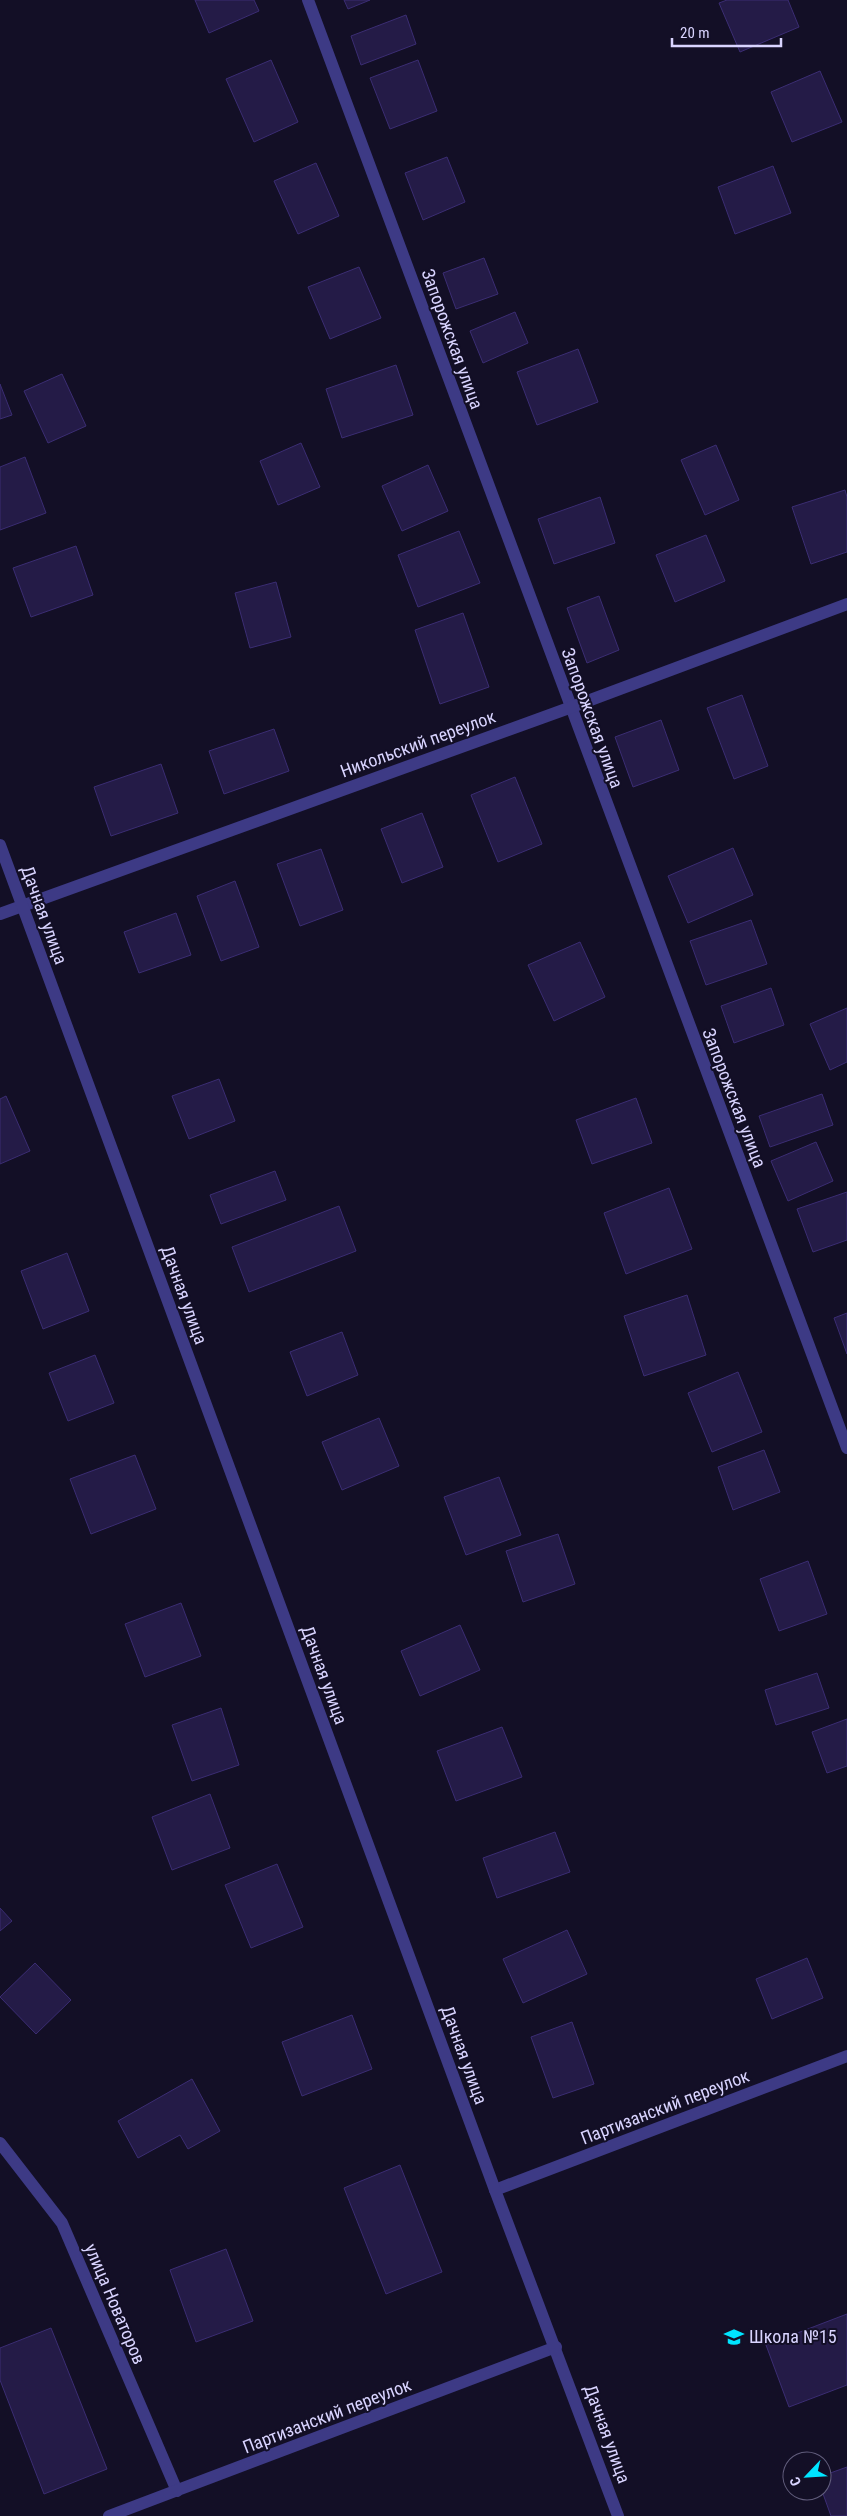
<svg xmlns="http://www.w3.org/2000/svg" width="847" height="2516" viewBox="0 0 847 2516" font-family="'Roboto Condensed',sans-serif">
  <rect width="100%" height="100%" fill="#130f26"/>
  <g fill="#241b47" stroke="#3b2d73">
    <polygon points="195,0 254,0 259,11 209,33"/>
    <polygon points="344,0 370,0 348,9"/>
    <polygon points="727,0 788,0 799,27 740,52 719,3"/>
    <polygon points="406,15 416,44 361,65 351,36"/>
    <polygon points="271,60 298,122 254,142 226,79"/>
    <polygon points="418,60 437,111 390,129 370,78"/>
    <polygon points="820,71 842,122 792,142 771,92"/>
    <polygon points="447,157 465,202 423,220 405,173"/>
    <polygon points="316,163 339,216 298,234 274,181"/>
    <polygon points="773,166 791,213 735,234 718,187"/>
    <polygon points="484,258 498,294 456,309 443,273"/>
    <polygon points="359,267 381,318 330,339 308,287"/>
    <polygon points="515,312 528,343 483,363 470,331"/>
    <polygon points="578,349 598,402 537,425 517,372"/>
    <polygon points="396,365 413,415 342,438 326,389"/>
    <polygon points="62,374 86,426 48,443 24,391"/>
    <polygon points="0,384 12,415 0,419"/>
    <polygon points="301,443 320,487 278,505 260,461"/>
    <polygon points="716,445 739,500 705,515 681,460"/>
    <polygon points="25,457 46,513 0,530 0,467"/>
    <polygon points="428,465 448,511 402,531 382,486"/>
    <polygon points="845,490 847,497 847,552 811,564 792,507"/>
    <polygon points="600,497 615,543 554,564 538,519"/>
    <polygon points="459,531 480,583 418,607 398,555"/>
    <polygon points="706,535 725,581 675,602 656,555"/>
    <polygon points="76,546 93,595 31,617 13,568"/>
    <polygon points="276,582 291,637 250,648 235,593"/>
    <polygon points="599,596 619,650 587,663 567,608"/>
    <polygon points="463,613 489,687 440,704 415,630"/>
    <polygon points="742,695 768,766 734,779 707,708"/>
    <polygon points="661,720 679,770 633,787 615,737"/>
    <polygon points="274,729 289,771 224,794 209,751"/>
    <polygon points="161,764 178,813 111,836 94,787"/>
    <polygon points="515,777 542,844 498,862 471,795"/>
    <polygon points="422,813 443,867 402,883 381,829"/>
    <polygon points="733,848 753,895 688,923 668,876"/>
    <polygon points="321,849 343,910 300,926 277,864"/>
    <polygon points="235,881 259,947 221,961 197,896"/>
    <polygon points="176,913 191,955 139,973 124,932"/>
    <polygon points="751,920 767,964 706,985 690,941"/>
    <polygon points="580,942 605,997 554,1021 528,965"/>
    <polygon points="771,988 784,1025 734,1043 721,1006"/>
    <polygon points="847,1008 847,1062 830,1070 810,1024"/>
    <polygon points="219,1079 235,1121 189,1139 172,1096"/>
    <polygon points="822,1094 833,1125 770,1147 759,1116"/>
    <polygon points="6,1096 30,1151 0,1164 0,1099"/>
    <polygon points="636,1098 652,1143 592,1164 576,1120"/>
    <polygon points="816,1142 833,1181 788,1201 771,1161"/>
    <polygon points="275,1171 286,1200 221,1224 210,1195"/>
    <polygon points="669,1188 692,1249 626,1274 604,1213"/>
    <polygon points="847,1192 847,1240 813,1252 797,1209"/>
    <polygon points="339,1206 356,1251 249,1292 232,1247"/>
    <polygon points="67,1253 89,1311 43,1329 21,1271"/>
    <polygon points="687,1295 706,1355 644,1376 624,1316"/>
    <polygon points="847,1313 847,1354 834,1318"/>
    <polygon points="342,1332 358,1375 307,1396 290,1352"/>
    <polygon points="95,1355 114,1403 68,1421 49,1373"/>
    <polygon points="738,1372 762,1432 712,1452 688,1393"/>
    <polygon points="379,1418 399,1466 342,1490 322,1442"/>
    <polygon points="764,1450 780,1492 733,1510 718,1467"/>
    <polygon points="135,1455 156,1509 91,1534 70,1479"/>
    <polygon points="499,1477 521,1535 466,1555 444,1497"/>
    <polygon points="558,1534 575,1584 523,1602 506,1551"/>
    <polygon points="808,1561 827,1614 779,1631 760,1579"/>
    <polygon points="181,1603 201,1656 145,1677 125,1624"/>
    <polygon points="460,1625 480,1670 420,1696 401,1651"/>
    <polygon points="817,1673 829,1708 776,1725 765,1690"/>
    <polygon points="221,1708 239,1765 192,1781 172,1725"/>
    <polygon points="847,1719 847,1766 827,1773 812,1732"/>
    <polygon points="502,1727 522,1777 456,1801 437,1751"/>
    <polygon points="210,1794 230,1848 172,1870 152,1817"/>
    <polygon points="555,1832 570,1872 497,1898 483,1858"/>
    <polygon points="277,1864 303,1927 251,1948 225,1885"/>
    <polygon points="0,1908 12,1921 0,1931"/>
    <polygon points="567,1930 587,1974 523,2003 503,1959"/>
    <polygon points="807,1958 823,1998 772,2019 756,1979"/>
    <polygon points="35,1963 71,2000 36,2034 0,1997"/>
    <polygon points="352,2015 372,2069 302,2096 282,2042"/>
    <polygon points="572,2022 594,2084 553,2098 531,2037"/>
    <polygon points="192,2079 220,2131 188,2149 180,2135 138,2158 118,2121"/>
    <polygon points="400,2165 442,2272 386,2294 344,2188"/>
    <polygon points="226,2249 253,2321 196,2342 170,2270"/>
    <polygon points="847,2314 847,2385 789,2407 766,2345"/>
    <polygon points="51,2328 107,2469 44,2494 0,2380 0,2348"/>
    <polygon points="847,2467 847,2516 831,2516 822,2491 822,2476"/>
  </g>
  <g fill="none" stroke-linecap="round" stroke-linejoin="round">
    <g stroke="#3d3a85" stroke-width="12">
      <polyline points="308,0 847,1448"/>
      <polyline points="0,914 569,708 847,604"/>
      <polyline points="0,2143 62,2223 177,2491"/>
      <polyline points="495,2190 847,2056"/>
      <polyline points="109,2516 556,2347"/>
    </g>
    <polyline stroke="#3d3a85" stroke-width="12" points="0,845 495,2190 618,2516"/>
  </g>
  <defs>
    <symbol id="school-bare" viewBox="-9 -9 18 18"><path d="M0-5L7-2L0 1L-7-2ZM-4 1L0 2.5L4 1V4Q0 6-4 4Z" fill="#00e5ff" stroke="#130f26" stroke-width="2.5" paint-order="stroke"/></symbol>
  </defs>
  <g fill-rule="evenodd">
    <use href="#school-bare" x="720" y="2323" width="28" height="28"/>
  </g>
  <g text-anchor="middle" stroke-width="4" stroke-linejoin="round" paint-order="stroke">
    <g font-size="18" fill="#d9d4ff" stroke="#130f26">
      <text transform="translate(452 339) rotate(70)" y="6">Запорожская улица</text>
      <text transform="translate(592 718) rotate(70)" y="6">Запорожская улица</text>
      <text transform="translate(418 744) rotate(-20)" y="6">Никольский переулок</text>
      <text transform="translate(44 915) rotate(70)" y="6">Дачная улица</text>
      <text transform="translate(734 1098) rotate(69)" y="6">Запорожская улица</text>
      <text transform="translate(184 1295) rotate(70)" y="6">Дачная улица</text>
      <text transform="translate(324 1675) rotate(70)" y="6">Дачная улица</text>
      <text transform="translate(464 2055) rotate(70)" y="6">Дачная улица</text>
      <text transform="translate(665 2107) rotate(-21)" y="6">Партизанский переулок</text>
      <text transform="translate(115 2304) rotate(67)" y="6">улица Новаторов</text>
      <text transform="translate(327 2416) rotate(-21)" y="6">Партизанский переулок</text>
      <text transform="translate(607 2434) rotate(70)" y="6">Дачная улица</text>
    </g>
    <g font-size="18" fill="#d9d4ff" stroke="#130f26" text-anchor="start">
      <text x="749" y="2343">Школа №15</text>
    </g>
  </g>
  <g transform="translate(807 2476) rotate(245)"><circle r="24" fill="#130f26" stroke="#625e7d"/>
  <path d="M0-4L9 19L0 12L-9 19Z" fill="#00e5ff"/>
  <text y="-8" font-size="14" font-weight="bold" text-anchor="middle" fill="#d9d4ff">С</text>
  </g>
  <path d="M672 38v8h109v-8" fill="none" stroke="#d9d4ff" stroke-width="2.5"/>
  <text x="680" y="38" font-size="15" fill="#d9d4ff" stroke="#130f26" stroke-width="4" paint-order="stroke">20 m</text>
</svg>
